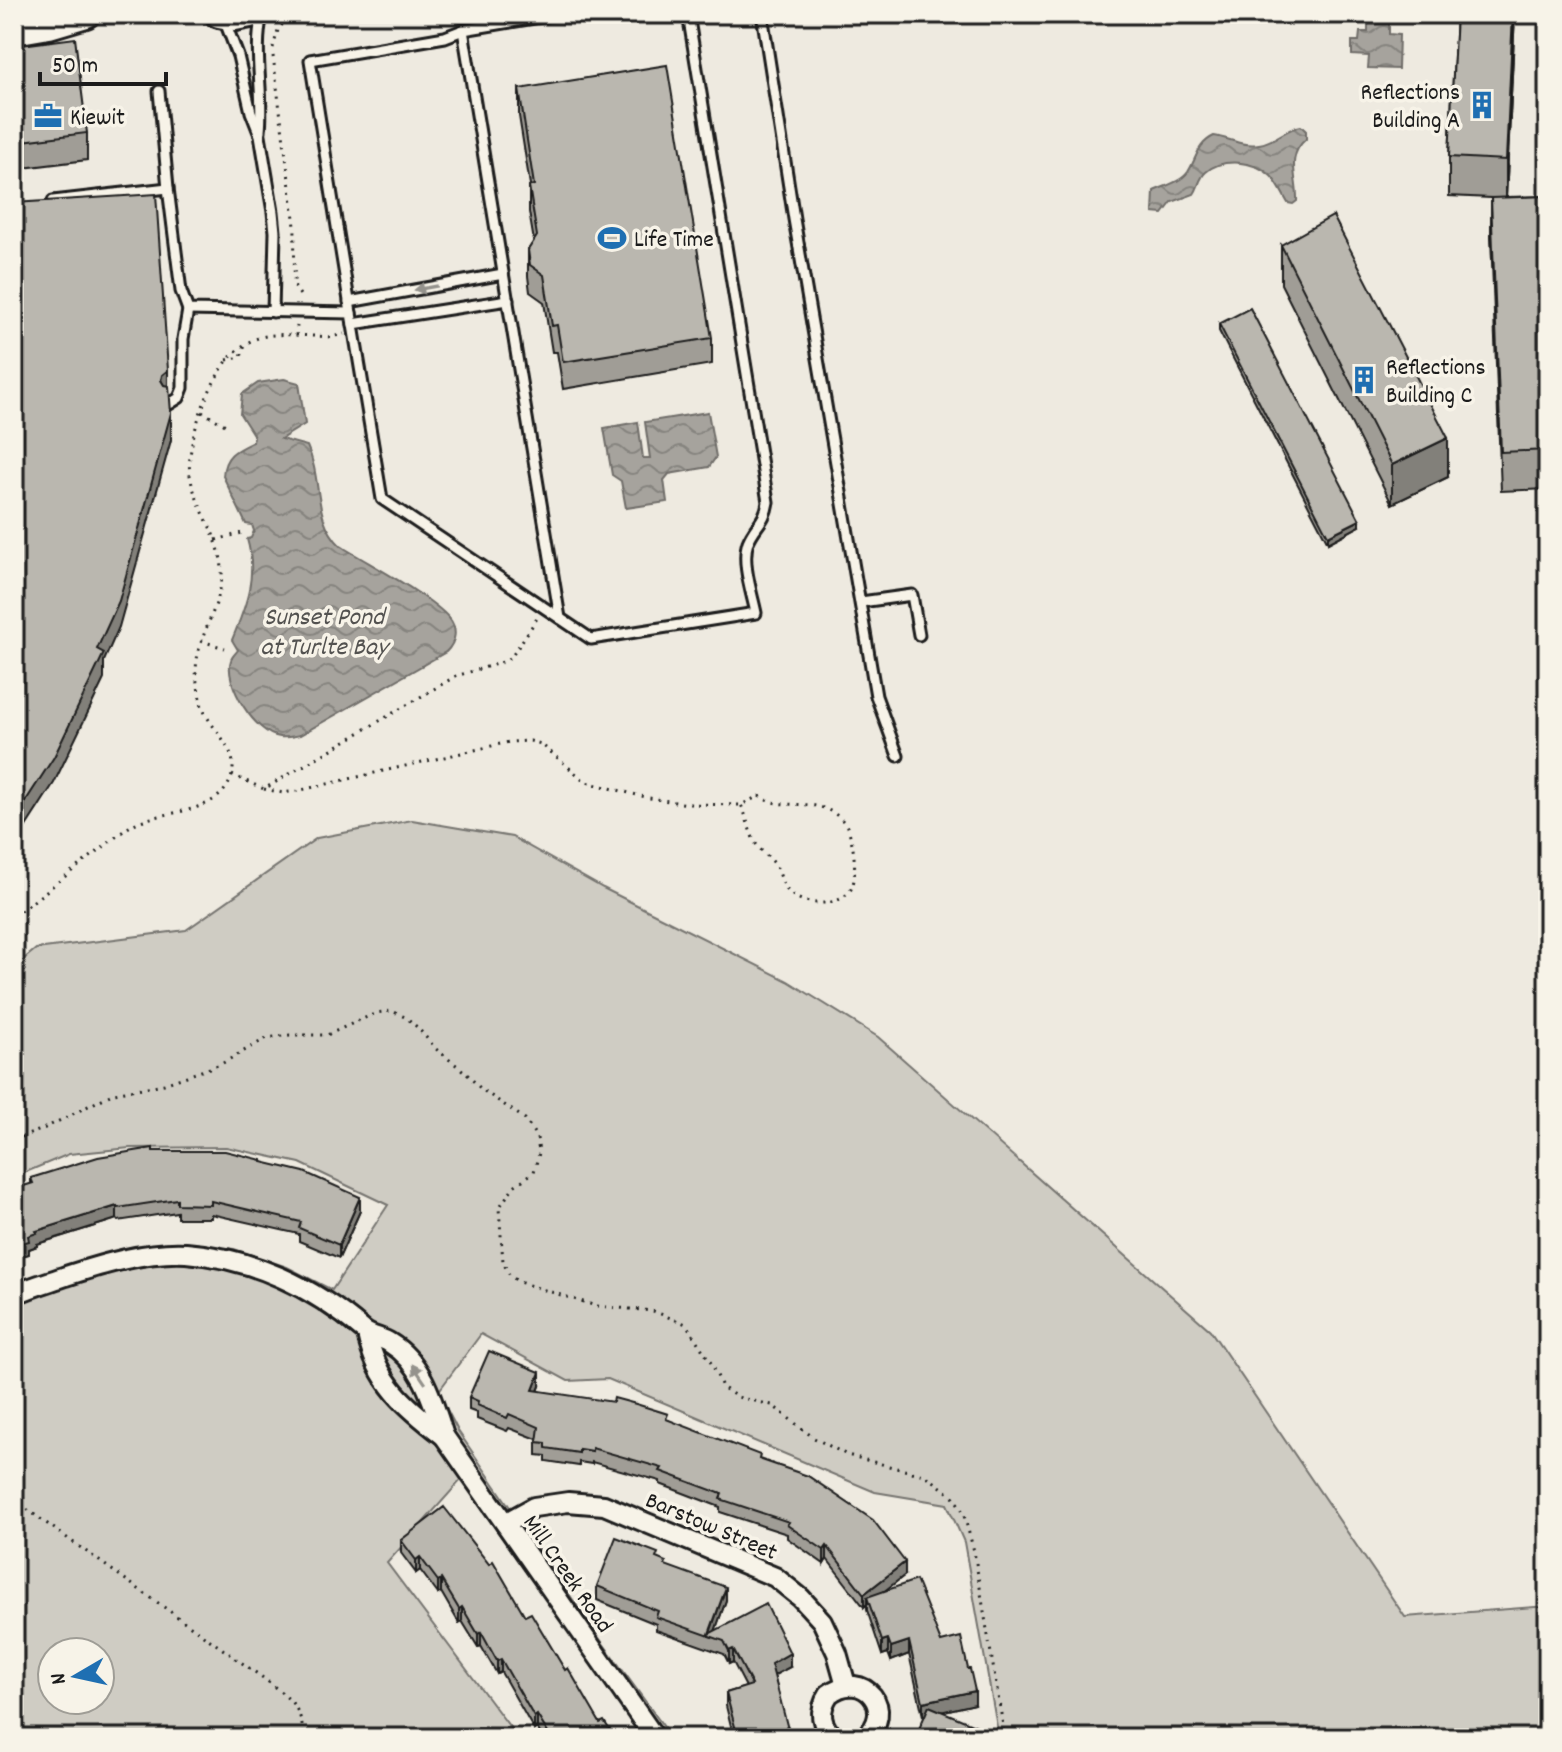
<svg xmlns="http://www.w3.org/2000/svg" width="1562" height="1752" viewBox="0 0 1562 1752" font-family="Dekko,sans-serif">
  <defs>
    <pattern id="water-waves" width="16" height="10" patternUnits="userSpaceOnUse" patternTransform="scale(2)"><rect width="16" height="10" fill="#a6a39d"/><path d="M0 5q4-4 8 0t8 0" fill="none" stroke="#86847f"/></pattern>
  </defs>
  <rect width="100%" height="100%" fill="#eeeae0"/>
  <filter id="ink" filterUnits="userSpaceOnUse"><feTurbulence type="fractalNoise" baseFrequency=".0125" numOctaves="2"/><feDisplacementMap in="SourceGraphic" scale="16" xChannelSelector="R" yChannelSelector="G"/><feConvolveMatrix kernelMatrix="1 2 1 2 8 2 1 2 1" color-interpolation-filters="sRGB"/></filter>
  <g filter="url(#ink)">
    <path fill="#cfccc3" stroke="#767470" stroke-width="2" fill-rule="evenodd" d="M412,820L512,837L603,888L788,981L878,1037L1210,1330L1405,1617L1548,1606V1738H999L964,1542L947,1504L875,1492L608,1379L568,1381L481,1334L438,1392L458,1431L597,1635L672,1738H644L461,1480L387,1563L518,1738H14V1284L121,1250L179,1244L234,1249L287,1267L332,1290L388,1205L300,1163L226,1147L130,1148L69,1154L14,1177V967L36,949L186,930L317,838ZM52,1652H100V1700H52Z"/>
    <g fill="url(#water-waves)" stroke="#6f6d69" stroke-width="2">
      <polygon points="1368,23 1389,23 1389,34 1399,35 1398,69 1368,68 1369,56 1352,55 1352,41 1359,41 1360,32 1368,32"/>
      <path d="M1301,126L1306,131V139C1285,157 1298,178 1297,201L1293,204L1288,203C1283,195 1278,183 1271,176C1255,161 1223,157 1206,172C1199,178 1199,187 1194,194L1172,202L1163,214L1153,213L1154,191C1165,186 1181,182 1188,172C1197,158 1197,144 1214,136C1229,138 1242,147 1259,144C1275,142 1286,128 1301,126Z"/>
      <path d="M284,379L299,383L305,424L281,439L307,446C323,480 312,519 341,546C369,564 429,595 449,618C458,629 456,642 446,652L300,735C294,736 286,738 280,737C256,735 223,683 231,660C232,656 236,653 238,650L232,640C246,606 258,576 247,539L251,538L254,531L252,525L246,524L223,476C224,455 236,450 253,442L254,436L240,414L242,394L258,383Z"/>
      <polygon points="708,412 716,457 709,467 669,474 664,480 667,502 626,508 621,481 612,475 604,428 638,422 643,458 650,458 645,422"/>
    </g>
    <g fill="none" stroke-linecap="round" stroke-linejoin="round">
      <defs>
        <g id="lane">
          <polyline points="762,14 794,219 876,696 898,756"/>
          <polyline points="224,19 238,56 251,112 260,135 273,212 275,232 273,312"/>
          <polyline points="463,30 560,618"/>
          <polyline points="159,91 168,188"/>
          <path d="M260,131C264,92 253,53 262,14"/>
          <path d="M53,201L168,188L181,291L188,310L351,313L382,499L591,639L756,613C752,593 741,562 748,542C755,525 765,522 768,502L688,14"/>
          <polyline points="349,302 503,274"/>
          <polyline points="351,313 310,60 445,37 463,30 559,14"/>
          <polyline points="353,324 508,300"/>
          <polyline points="168,405 179,398 183,388 183,339 188,310"/>
          <polyline points="861,602 912,595 919,635"/>
        </g>
        <g id="street">
          <path d="M14,1295C30,1287 49,1282 66,1276C103,1264 146,1251 186,1253C252,1258 313,1287 363,1330C371,1337 381,1337 390,1343C423,1363 433,1402 444,1436"/>
          <path d="M367,1334C377,1383 406,1407 444,1436L655,1738"/>
          <polyline points="505,1523 534,1507 568,1502 604,1505 775,1577 801,1598 822,1621 837,1653 846,1685"/>
          <path d="M835,1738C820,1726 818,1711 829,1694C864,1667 898,1712 864,1738"/>
        </g>
        <g id="secondary">
          <polyline points="219,14 235,17 250,14"/>
          <polyline points="14,31 49,25 86,14"/>
        </g>
      </defs>
      <use href="#lane" stroke="#1c1c1c" stroke-width="15"/>
      <use href="#street" stroke="#1c1c1c" stroke-width="24"/>
      <use href="#secondary" stroke="#1c1c1c" stroke-width="32"/>
      <g stroke="#1c1c1c" stroke-width="3" stroke-dasharray="2 6" stroke-linecap="butt">
        <polyline points="273,48 278,30 290,14"/>
        <polyline points="273,56 295,226 294,286 302,298"/>
        <polyline points="296,335 331,337 344,334"/>
        <polyline points="227,360 241,357 245,344"/>
        <polyline points="202,412 229,427"/>
        <polyline points="216,540 242,533"/>
        <polyline points="201,641 225,648"/>
        <polyline points="232,775 264,789 456,676 503,662 512,656 538,617"/>
        <path d="M264,789L283,793L297,791L509,742L530,741L541,744L586,782L649,798L688,804L741,805L759,796C786,814 816,792 844,822C853,832 858,874 852,887C843,909 800,907 787,890C781,882 780,871 774,863C767,855 758,849 754,840C748,828 747,816 741,805"/>
        <path d="M14,916C43,894 71,871 100,850C111,841 122,831 134,824C164,809 221,816 232,775C239,747 210,730 202,706C199,698 199,689 197,682C191,643 219,614 222,577C224,539 196,511 190,475C185,441 214,363 244,345C260,334 277,334 296,335L297,326"/>
        <polyline points="14,1140 43,1129 114,1093 164,1084 221,1064 267,1038 290,1035 327,1035 376,1013 392,1011 407,1018 418,1028 436,1049 465,1072 481,1089 525,1119 537,1138 539,1153 534,1172 514,1186 499,1208 503,1262 510,1276 519,1282 596,1306 653,1311 686,1324 713,1366 722,1387 737,1397 772,1405 814,1438 847,1455 927,1476 954,1497 963,1512 974,1551 1005,1738"/>
        <path d="M14,1500L266,1680C288,1698 303,1706 303,1738"/>
      </g>
      <use href="#lane" stroke="#f7f3e8" stroke-width="9"/>
      <use href="#street" stroke="#f7f3e8" stroke-width="18"/>
      <use href="#secondary" stroke="#f7f3e8" stroke-width="26"/>
    </g>
    <g fill="#a09d96" stroke="#1c1c1c" stroke-width="2">
      <polygon points="1456,14 1515,14 1506,197 1548,196 1548,489 1501,491 1491,237 1491,198 1449,196 1449,157"/>
      <polygon points="14,46 87,133 87,160 14,169"/>
      <polygon points="519,89 712,338 712,364 563,389 557,352 552,352 544,302 530,292 528,276 528,250 534,241 529,212 529,186 530,185 519,116"/>
      <polygon points="1281,245 1448,477 1392,504 1281,284"/>
      <polygon points="1219,324 1360,526 1328,543 1219,331"/>
      <polygon points="153,1151 262,1162 360,1211 339,1258 299,1241 299,1234 211,1214 211,1218 177,1218 177,1212 118,1221 117,1219 37,1244 37,1246 29,1249 29,1254 14,1258 31,1184 31,1178"/>
      <polygon points="540,1386 538,1391 668,1420 760,1460 905,1575 884,1591 941,1642 975,1704 943,1711 977,1738 923,1716 909,1654 891,1661 888,1653 882,1655 867,1610 867,1604 864,1607 827,1559 824,1564 787,1538 787,1534 720,1512 720,1507 660,1484 660,1481 592,1462 592,1464 579,1462 579,1466 546,1461 546,1456 537,1455 537,1439 509,1428 507,1431 477,1419 477,1413 469,1410 469,1397"/>
      <polygon points="401,1540 525,1616 565,1670 600,1723 615,1738 543,1738 537,1728 534,1730 501,1672 497,1674 481,1646 478,1647 462,1621 459,1623 441,1592 438,1594 420,1570 416,1573 401,1553"/>
      <polygon points="658,1559 666,1566 726,1600 715,1631 790,1667 774,1675 789,1738 734,1738 726,1706 726,1693 746,1687 733,1662 729,1664 724,1654 656,1630 656,1624 597,1600 597,1586"/>
    </g>
    <g fill="#82807a" stroke="#1c1c1c" stroke-width="2">
      <polygon points="1513,14 1515,14 1506,199 1506,160"/>
      <polygon points="168,370 168,396 161,380 162,375"/>
      <polygon points="171,413 171,440 119,627 104,661 104,679 54,783 14,845 14,819"/>
      <polygon points="1448,438 1448,477 1392,504 1392,465"/>
      <polygon points="1360,520 1360,526 1328,543 1328,536"/>
      <polygon points="360,1197 360,1211 339,1258 339,1245"/>
      <polygon points="117,1206 117,1219 37,1244 37,1246 29,1249 29,1254 14,1258 14,1245 36,1231"/>
      <polygon points="540,1372 540,1386 533,1403 533,1390"/>
      <polygon points="827,1546 827,1559 824,1564 824,1550"/>
      <polygon points="420,1557 420,1570 416,1573 416,1560"/>
      <polygon points="905,1562 905,1575 869,1603 867,1597 867,1604 864,1607 864,1594"/>
      <polygon points="441,1579 441,1592 438,1594 438,1581"/>
      <polygon points="726,1587 726,1600 713,1637 709,1636"/>
      <polygon points="462,1607 462,1621 459,1623 459,1609"/>
      <polygon points="481,1632 481,1646 478,1647 478,1634"/>
      <polygon points="888,1639 888,1653 882,1655 882,1641"/>
      <polygon points="909,1641 909,1654 891,1661 891,1647"/>
      <polygon points="733,1649 733,1662 729,1664 729,1651"/>
      <polygon points="790,1653 790,1667 771,1677 771,1664"/>
      <polygon points="501,1659 501,1672 497,1674 497,1661"/>
      <polygon points="975,1691 975,1704 923,1716 923,1702"/>
      <polygon points="537,1715 537,1728 534,1730 534,1717"/>
      <polygon points="977,1726 977,1738 971,1738"/>
      <polygon points="789,1733 789,1738 769,1738"/>
    </g>
    <g fill="#bab7af" stroke="#1c1c1c" stroke-width="2">
      <polygon points="1456,14 1513,14 1506,160 1449,157"/>
      <polygon points="75,38 87,133 14,142 14,46"/>
      <polygon points="667,65 712,338 563,362 557,325 552,326 544,275 530,265 528,250 537,236 529,186 534,185 519,89"/>
      <polygon points="156,194 168,370 162,375 161,380 164,385 169,386 171,413 119,601 97,649 104,653 54,757 14,819 14,203"/>
      <polygon points="1548,196 1548,450 1501,452 1491,198"/>
      <polygon points="1333,216 1448,438 1392,465 1281,245"/>
      <polygon points="1250,308 1360,520 1328,536 1219,324"/>
      <polygon points="153,1148 153,1151 225,1151 262,1160 262,1162 304,1172 360,1197 339,1245 299,1228 301,1222 211,1201 211,1205 177,1204 177,1199 118,1208 117,1206 36,1231 37,1233 28,1236 29,1241 14,1245 14,1189 33,1183 31,1178 98,1157"/>
      <polygon points="489,1351 540,1372 533,1390 613,1402 614,1398 636,1404 668,1414 666,1419 760,1455 759,1459 808,1476 873,1520 905,1562 864,1594 827,1546 824,1550 787,1525 789,1522 720,1499 722,1494 660,1471 662,1468 592,1448 592,1451 579,1449 579,1453 546,1448 546,1443 537,1442 539,1427 509,1414 507,1418 477,1405 478,1401 469,1397"/>
      <polygon points="444,1507 489,1564 493,1561 525,1616 531,1613 565,1670 568,1668 600,1723 604,1721 615,1738 551,1738 537,1715 534,1717 501,1659 497,1661 481,1632 478,1634 462,1607 459,1609 441,1579 438,1581 420,1557 416,1560 401,1540"/>
      <polygon points="616,1537 658,1553 656,1558 666,1562 665,1565 726,1587 709,1634 766,1604 790,1653 771,1664 789,1733 769,1738 738,1738 726,1693 752,1685 733,1649 729,1651 724,1641 656,1617 658,1611 597,1586"/>
      <polygon points="916,1580 941,1642 961,1637 968,1669 970,1669 975,1691 923,1702 909,1641 891,1647 888,1639 882,1641 867,1597"/>
      <polygon points="929,1706 977,1726 971,1738 915,1738"/>
    </g>
    <defs><path id="oneway-solid" d="M-6-.8H1V-3.2L6.5 0L1 3.2V.8H-6Z" transform="scale(2)"/></defs>
    <g fill="#94928c">
      <use href="#oneway-solid" transform="translate(426 288) rotate(170)"/>
      <use href="#oneway-solid" transform="translate(419 1374) rotate(-124)"/>
    </g>
  </g>
  <defs>
    <symbol id="building-bare" viewBox="-9 -9 18 18"><path d="M-4-6H4V6H1V3H-1V6H-4ZM-2.5-4.3h1.7v1.8h-1.7ZM.8-4.3h1.7v1.8H.8ZM-2.5-1h1.7V.8h-1.7ZM.8-1h1.7V.8H.8Z" fill="#1f6fb2" stroke="#f7f3e8" stroke-width="2.5" paint-order="stroke"/></symbol>
    <symbol id="office-bare" viewBox="-9 -9 18 18"><path d="M-6-3h4V-5.5h4V-3h4V5H-6ZM-1-4.5V-3h2v-1.5ZM-6 0V1H6V0Z" fill="#1f6fb2" stroke="#f7f3e8" stroke-width="2.5" paint-order="stroke"/></symbol>
    <symbol id="stadium-bare" viewBox="-9 -9 18 18"><path d="M0-5a6.5 5 0 1 0 0 10a6.5 5 0 1 0 0-10ZM-3.5-1.8h7v3.6h-7Z" fill="#1f6fb2" stroke="#f7f3e8" stroke-width="2.5" paint-order="stroke"/></symbol>
  </defs>
  <g fill-rule="evenodd">
    <use href="#building-bare" x="1462" y="85" width="40" height="40"/>
    <use href="#office-bare" x="28" y="96" width="40" height="40"/>
    <use href="#stadium-bare" x="592" y="218" width="40" height="40"/>
    <use href="#building-bare" x="1344" y="360" width="40" height="40"/>
  </g>
  <g text-anchor="middle" stroke-width="7" stroke-linejoin="round" paint-order="stroke">
    <g font-size="24" fill="#1c1c1c" stroke="#f7f3e8" text-anchor="start">
      <text x="1460" y="99" text-anchor="end">Reflections<tspan x="1460" dy="28">Building A</tspan></text>
      <text x="70" y="124">Kiewit</text>
      <text x="634" y="246">Life Time</text>
      <text x="1386" y="374">Reflections<tspan x="1386" dy="28">Building C</tspan></text>
    </g>
    <g font-size="24" fill="#1c1c1c" stroke="#f7f3e8">
      <text transform="translate(712 1525) rotate(23)" y="8">Barstow Street</text>
      <text transform="translate(569 1573) rotate(55)" y="8">Mill Creek Road</text>
    </g>
    <g font-size="26" font-style="italic" fill="#535250" stroke="#f7f3e8">
      <text x="324" y="624">Sunset Pond<tspan x="324" dy="30">at Turlte Bay</tspan></text>
    </g>
  </g>
  <rect width="1562" height="1752" fill="none" stroke="#f7f3e8" stroke-width="48"/>
  <rect x="24" y="24" width="1514" height="1704" fill="none" stroke="#1c1c1c" stroke-width="3" filter="url(#ink)"/>
  <g transform="translate(76 1676) rotate(261)"><circle r="38" fill="#f7f3e8" stroke="#9f9d96" stroke-width="2"/>
  <path d="M0-6L14 30L0 20L-14 30Z" fill="#1f6fb2"/>
  <text y="-12" font-size="22" font-weight="bold" text-anchor="middle" fill="#1c1c1c">N</text>
  </g>
  <path d="M40 72v12h126v-12" fill="none" stroke="#1c1c1c" stroke-width="4"/>
  <text x="52" y="72" font-size="24" fill="#1c1c1c" stroke="#f7f3e8" stroke-width="6" paint-order="stroke">50 m</text>
</svg>
